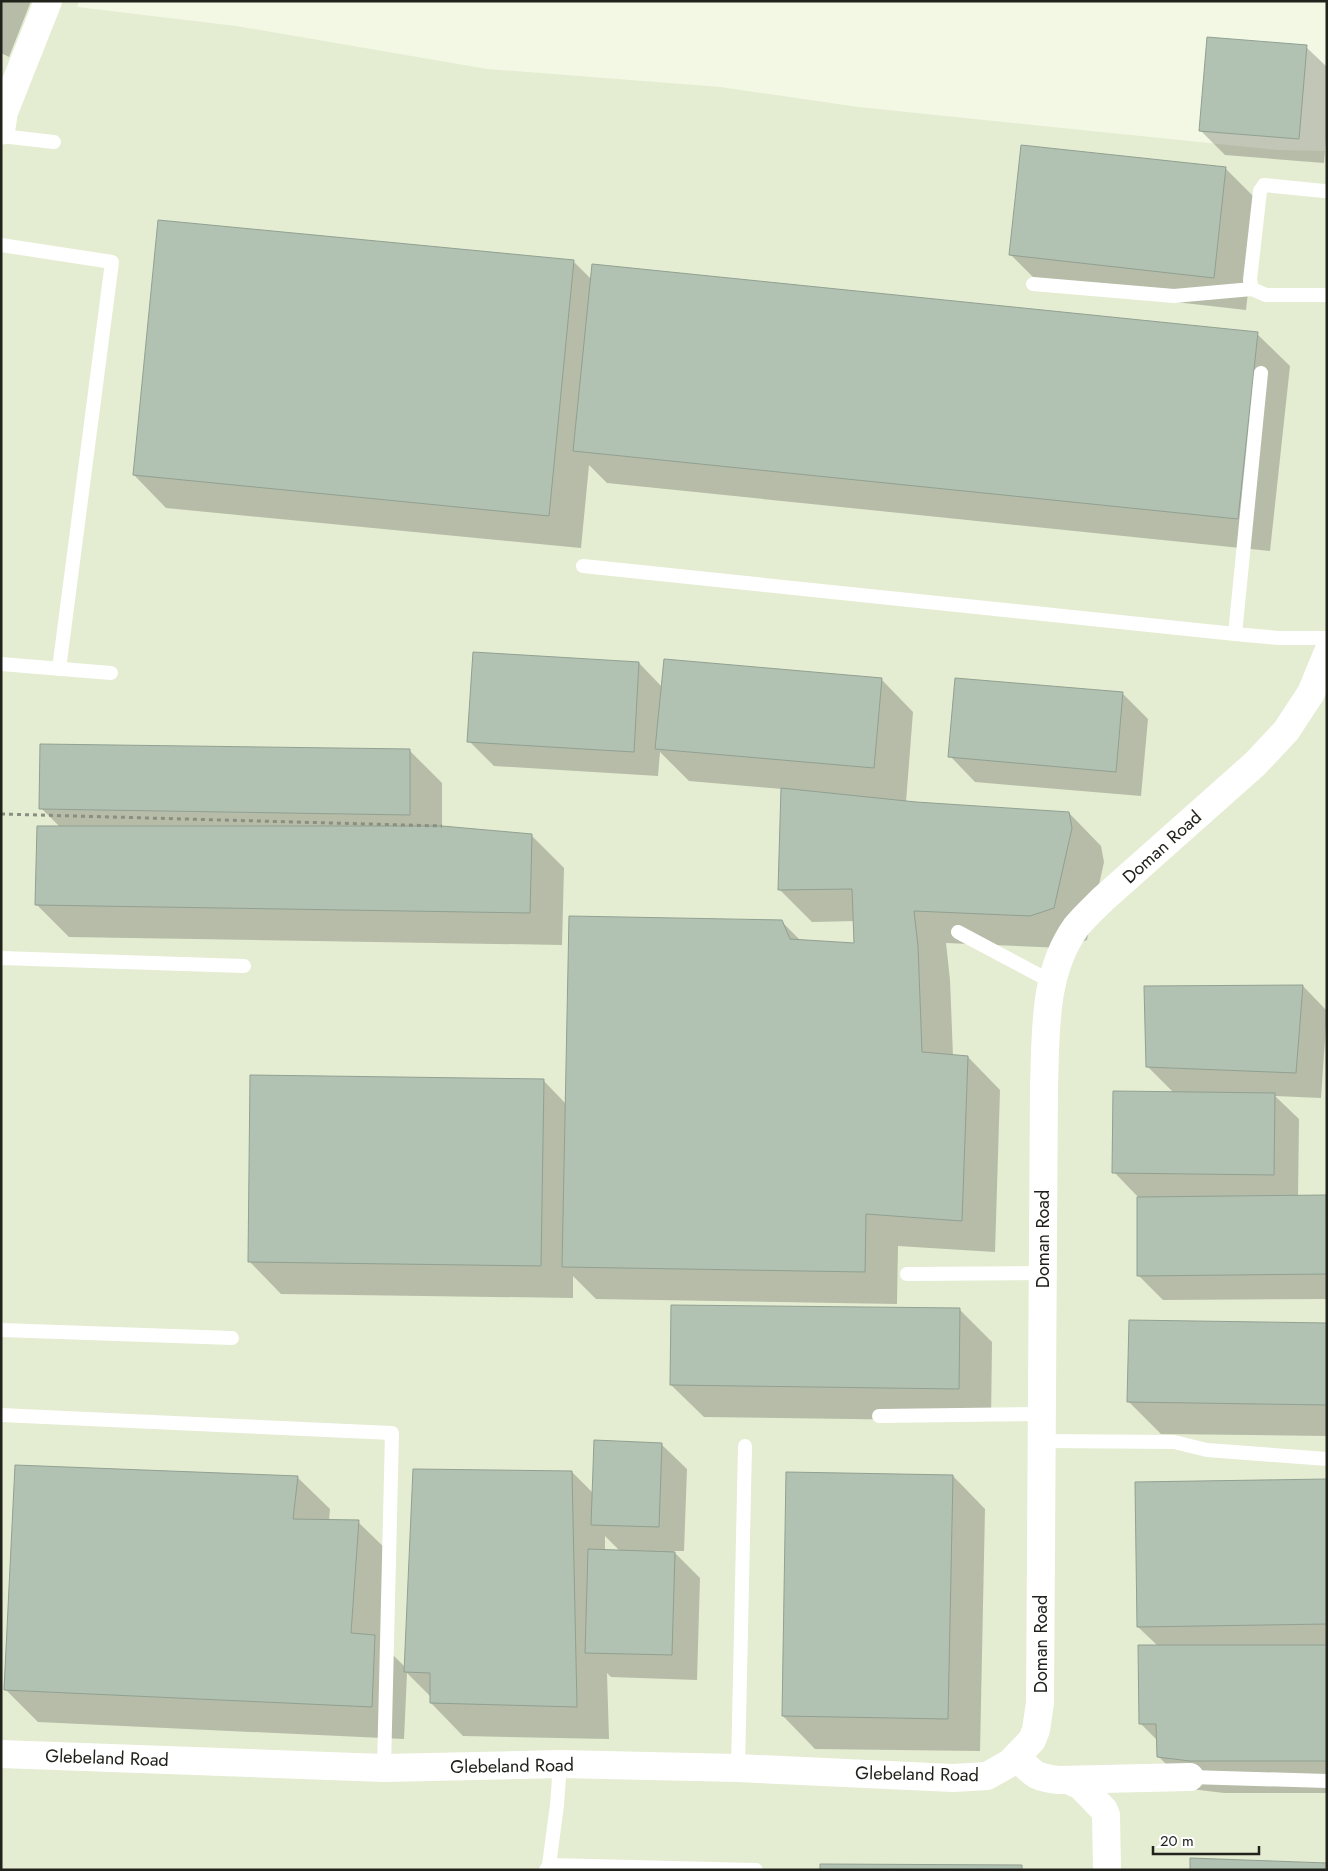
<svg xmlns="http://www.w3.org/2000/svg" width="1328" height="1871" viewBox="0 0 1328 1871" font-family="Jost,sans-serif">
  <rect width="100%" height="100%" fill="#f2f8e4"/>
  <polygon fill="#e4ecd1" points="1,1 79,1 77,7 236,26 487,69 720,87 858,107 1072,129 1278,150 1327,151 1327,1870 1,1870"/>
  <g fill="#0003" fill-rule="evenodd">
    <polygon points="1,1 31,1 9,57 1,53"/>
    <polygon points="1306,47 1327,67 1327,127 1324,163 1225,155 1200,130"/>
    <polygon points="1226,169 1258,201 1246,310 1043,287 1011,255"/>
    <polygon points="573,261 592,280 1257,334 1290,366 1270,551 607,483 589,465 581,548 166,508 134,475"/>
    <polygon points="639,663 662,687 881,679 913,712 906,802 1069,813 1101,846 1104,862 1087,940 1063,948 946,943 950,980 953,1056 968,1057 1000,1090 995,1252 898,1246 897,1304 596,1299 573,1276 573,1298 281,1294 249,1261 543,1080 566,1104 781,921 800,940 856,944 855,921 812,922 779,889 782,789 689,781 660,752 658,776 494,766 469,741"/>
    <polygon points="1123,694 1148,719 1141,796 975,782 950,756"/>
    <polygon points="410,751 442,783 442,827 531,835 564,868 562,945 69,937 37,905 60,827 41,808"/>
    <polygon points="1303,986 1327,1011 1321,1098 1275,1096 1299,1119 1298,1197 1327,1197 1327,1299 1163,1300 1138,1275 1138,1197 1114,1172 1174,1093 1147,1066"/>
    <polygon points="960,1310 992,1342 991,1421 704,1417 671,1385"/>
    <polygon points="1327,1325 1327,1436 1161,1434 1128,1401"/>
    <path d="M661,1444L687,1469L684,1551H673L700,1578L697,1680L611,1677L607,1673L609,1739L463,1736L431,1703V1697L407,1673L404,1739L38,1722L6,1690L297,1477L330,1509L329,1521L358,1522L391,1554L385,1647L406,1668L572,1472L594,1494ZM605,1536L620,1551H605Z"/>
    <polygon points="953,1476 985,1509 980,1751 815,1749 783,1716"/>
    <polygon points="1327,1481 1327,1793 1224,1793 1191,1789 1158,1756 1158,1741 1140,1723 1158,1646 1138,1627"/>
  </g>
  <g fill="#b1c1b2" stroke="#91a092">
    <polygon points="1207,37 1307,45 1299,139 1199,131"/>
    <polygon points="1021,145 1226,167 1214,278 1009,255"/>
    <polygon points="158,220 574,260 549,516 133,475"/>
    <polygon points="592,264 1258,332 1238,519 573,451"/>
    <polygon points="473,652 639,662 634,752 467,742"/>
    <polygon points="664,659 882,678 874,768 655,749"/>
    <polygon points="955,678 1123,692 1116,772 948,757"/>
    <polygon points="40,744 410,749 410,815 39,809"/>
    <polygon points="781,788 916,802 1069,812 1072,828 1054,908 1030,916 914,911 918,946 922,1052 968,1056 962,1221 866,1214 865,1272 562,1267 569,916 782,920 790,939 854,943 852,889 778,890"/>
    <polygon points="37,826 442,826 532,834 530,913 35,905"/>
    <polygon points="1303,985 1296,1073 1146,1067 1144,986"/>
    <polygon points="250,1075 544,1079 541,1266 248,1262"/>
    <polygon points="1113,1091 1275,1093 1274,1175 1112,1173"/>
    <polygon points="1326,1195 1327,1274 1137,1276 1137,1197"/>
    <polygon points="671,1305 960,1308 959,1389 670,1385"/>
    <polygon points="1129,1320 1327,1323 1327,1405 1127,1402"/>
    <polygon points="594,1440 662,1443 659,1527 591,1525"/>
    <polygon points="15,1465 298,1476 293,1519 359,1520 351,1633 375,1635 372,1707 4,1690"/>
    <polygon points="413,1469 572,1471 577,1707 430,1703 430,1673 404,1672"/>
    <polygon points="786,1472 953,1475 948,1719 782,1716"/>
    <polygon points="1327,1479 1327,1624 1137,1627 1135,1482"/>
    <polygon points="588,1549 675,1552 672,1655 585,1653"/>
    <polygon points="1138,1645 1327,1645 1327,1761 1190,1761 1157,1757 1156,1724 1139,1724"/>
    <polygon points="1190,1858 1327,1863 1327,1870 1190,1870"/>
    <polygon points="820,1864 1022,1865 1022,1870 820,1870"/>
  </g>
  <g fill="none" stroke-linecap="round" stroke-linejoin="round">
    <polyline stroke="#8b8f82" stroke-width="3" stroke-dasharray="4 4" stroke-linecap="butt" points="1,814 442,826"/>
    <g stroke="#fff" stroke-width="14">
      <polyline points="1,136 54,142"/>
      <polyline points="1324,191 1264,185 1260,191 1250,280 1252,289 1266,295 1327,295"/>
      <polyline points="1,245 112,262 59,669"/>
      <polyline points="1033,284 1174,296 1252,289"/>
      <polyline points="583,566 1235,634 1279,638 1327,638"/>
      <polyline points="1235,634 1261,373"/>
      <polyline points="1,664 111,673"/>
      <polyline points="958,932 1052,982"/>
      <polyline points="1,958 244,966"/>
      <polyline points="907,1274 1043,1273"/>
      <polyline points="1,1330 232,1338"/>
      <polyline points="1,1415 392,1433 384,1768"/>
      <polyline points="879,1416 1043,1414"/>
      <polyline points="1043,1441 1174,1442 1207,1450 1327,1459"/>
      <polyline points="738,1768 745,1446"/>
      <polyline points="1190,1777 1327,1781"/>
      <polyline points="549,1865 756,1870"/>
      <polyline points="546,1870 549,1865 557,1805 560,1764"/>
    </g>
    <g stroke="#fff" stroke-width="28">
      <polyline points="1,131 4,112 48,1"/>
      <path d="M1,1754L384,1768L560,1764L738,1768L953,1778L987,1776L1010,1763L1032,1740L1036,1730L1040,1703L1044,1086C1046,1032 1043,973 1076,927C1084,917 1094,908 1103,899L1255,764L1286,731L1311,693L1327,654"/>
      <path d="M1017,1757C1034,1774 1033,1777 1058,1780L1190,1777"/>
      <polyline points="1068,1780 1081,1786 1104,1810 1106,1815 1107,1870"/>
    </g>
  </g>
  <g text-anchor="middle" stroke-width="4" stroke-linejoin="round" paint-order="stroke">
    <g font-size="18" fill="#20221b" stroke="#fff">
      <text transform="translate(1162 847) rotate(-42)" y="6">Doman Road</text>
      <text transform="translate(1043 1239) rotate(-90)" y="6">Doman Road</text>
      <text transform="translate(1041 1644) rotate(-90)" y="6">Doman Road</text>
      <text transform="translate(107 1758) rotate(2)" y="6">Glebeland Road</text>
      <text transform="translate(512 1766) rotate(-1)" y="6">Glebeland Road</text>
      <text transform="translate(917 1774) rotate(1)" y="6">Glebeland Road</text>
    </g>
  </g>
  <rect width="1328" height="1871" fill="none" stroke="#20221b" stroke-width="5"/>
  <path d="M1153 1846v8h106v-8" fill="none" stroke="#20221b" stroke-width="2.5"/>
  <text x="1160" y="1846" font-size="15" fill="#20221b" stroke="#ffffff" stroke-width="4" paint-order="stroke">20 m</text>
</svg>
